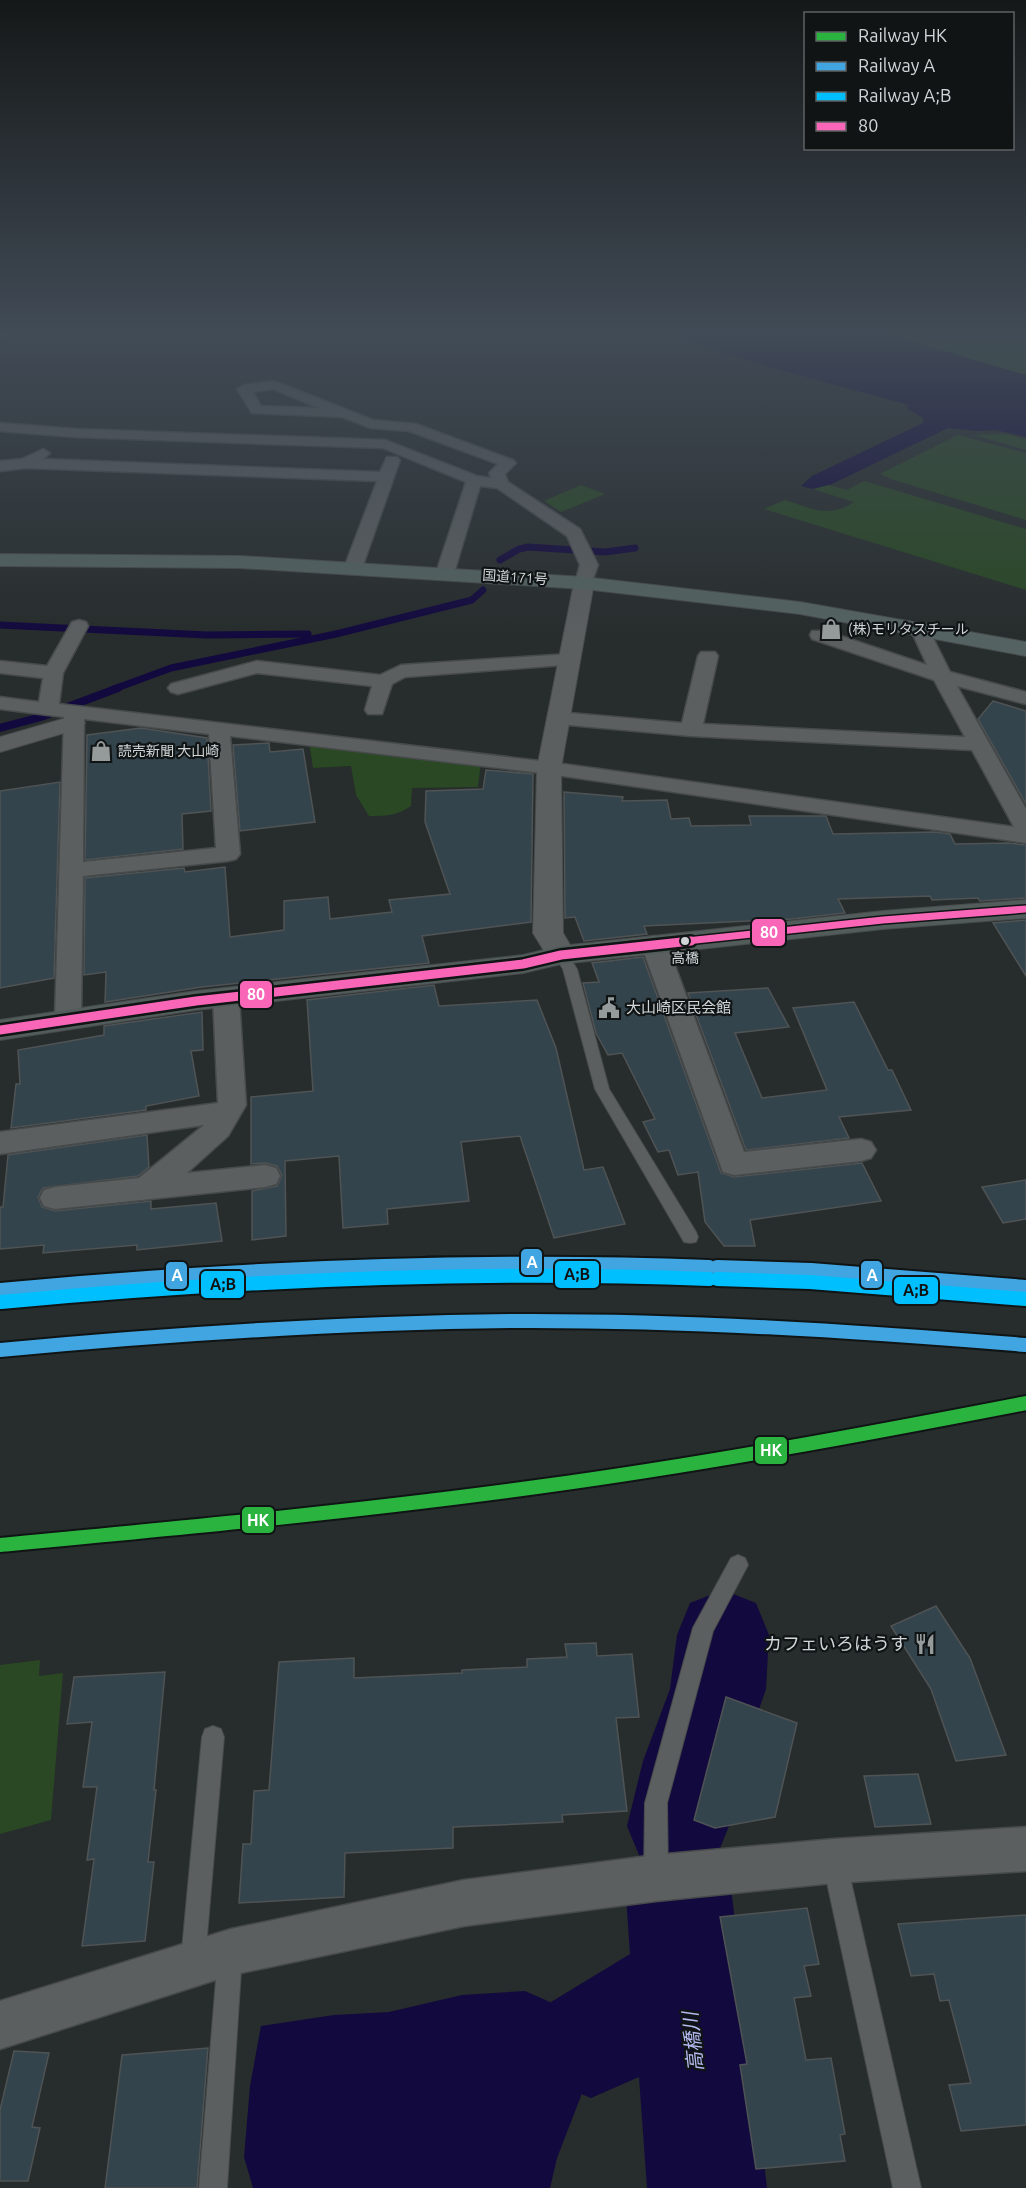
<svg xmlns="http://www.w3.org/2000/svg" width="1026" height="2188" viewBox="0 0 1026 2188" font-family="Ubuntu,'Noto Sans JP',sans-serif">
  <rect width="100%" height="100%" fill="#272c2c"/>
  <g fill="#294823">
    <polygon points="1006,434 1026,439 1026,450 974,435"/>
    <polygon points="958,435 1026,453 1026,520 891,479 880,474"/>
    <path d="M864,481L1026,529V590L764,509L785,500C811,508 829,519 854,502L813,489L828,485L847,490Z"/>
    <polygon points="581,485 605,494 561,512 544,501"/>
    <path d="M309,742L481,762L478,787L412,788L411,806C397,816 386,816 369,816L356,795L351,766L313,768Z"/>
    <polygon points="40,1660 39,1676 63,1673 51,1820 0,1834 0,1665"/>
  </g>
  <polygon fill="#2d5726" points="884,333 1026,333 1026,375 1007,370"/>
  <g fill="#12093e">
    <polygon points="665,333 884,333 1026,375 1026,437 996,430 977,431 948,428 832,484 813,489 801,486 812,476 923,423 923,418 907,408 909,405 765,366"/>
    <polygon points="525,1991 568,2010 591,2042 581,2096 557,2158 550,2188 253,2188 244,2157 250,2086 261,2026 334,2015 389,2012 462,1995"/>
  </g>
  <g fill="none" stroke-linecap="round" stroke-linejoin="round">
    <g stroke="#12093e" stroke-width="7">
      <polyline points="500,560 519,549 528,547 605,552 635,548"/>
      <polyline points="0,625 207,635 308,634"/>
      <polyline points="114,689 171,668 336,634 472,600 483,590"/>
    </g>
    <polyline stroke="#12093e" stroke-width="8" points="0,728 41,717 118,688"/>
    <polygon fill="#12093e" fill-rule="evenodd" points="723,1590 756,1603 769,1635 766,1689 741,1761 729,1826 716,1858 732,1896 767,2188 647,2188 639,2077 591,2098 551,2082 535,2042 551,2002 630,1954 626,1896 641,1860 627,1826 643,1761 670,1689 677,1635 690,1603"/>
  </g>
  <g fill="#34444d" stroke="#4f5354" stroke-width="1.5">
    <polygon points="993,701 1026,711 1026,804 978,719"/>
    <polygon points="141,728 207,738 211,811 182,814 183,849 85,860 87,735"/>
    <polygon points="269,743 270,752 303,749 315,822 240,831 233,745"/>
    <polygon points="486,770 533,774 531,922 422,936 429,963 202,987 105,1002 106,972 84,975 85,878 184,868 185,872 225,867 230,937 284,930 284,901 328,897 330,919 392,912 389,900 450,894 425,822 426,791 483,789"/>
    <polygon points="60,782 54,978 0,988 0,791"/>
    <polygon points="564,792 623,797 622,801 667,800 671,819 689,818 691,826 751,825 749,816 826,816 833,834 934,832 950,834 955,844 1008,843 1026,845 1026,898 980,901 978,898 932,900 930,896 838,899 845,913 792,919 644,926 647,934 584,941 575,917 565,918"/>
    <polygon points="1026,920 1026,976 993,923"/>
    <polygon points="643,957 721,1173 734,1177 862,1163 881,1201 750,1220 755,1246 724,1246 705,1222 698,1172 678,1175 669,1150 658,1152 643,1122 655,1119 622,1053 608,1055 596,1033 583,983 599,982 592,963"/>
    <polygon points="434,985 439,1006 537,1000 556,1048 584,1170 603,1167 625,1224 554,1238 520,1136 461,1142 469,1201 387,1209 388,1224 343,1228 339,1156 285,1161 286,1236 252,1240 252,1191 277,1186 282,1175 277,1166 265,1163 251,1164 251,1097 313,1091 307,1000"/>
    <polygon points="768,988 789,1027 735,1033 762,1098 827,1090 793,1008 854,1002 888,1070 892,1070 911,1110 839,1117 849,1138 746,1150 688,993"/>
    <polygon points="202,1012 203,1050 191,1051 199,1096 146,1106 146,1110 11,1128 16,1084 20,1084 18,1050 104,1035 104,1026"/>
    <polygon points="147,1135 149,1167 138,1176 43,1188 38,1197 42,1207 55,1211 151,1201 151,1209 216,1203 222,1241 137,1250 137,1245 43,1253 44,1245 0,1249 0,1207 3,1207 8,1155"/>
    <polygon points="1026,1180 1026,1219 1003,1223 982,1187"/>
    <polygon points="936,1606 970,1658 1006,1755 956,1761 931,1689 891,1626"/>
    <polygon points="596,1643 597,1656 632,1654 639,1717 616,1718 627,1811 562,1815 563,1822 453,1827 453,1848 345,1853 344,1897 239,1903 243,1844 251,1844 254,1791 269,1790 279,1662 354,1658 354,1678 462,1673 462,1670 527,1667 527,1659 567,1657 565,1644"/>
    <polygon points="165,1672 154,1790 156,1790 148,1862 154,1862 145,1941 82,1946 94,1859 87,1860 97,1787 83,1787 92,1722 67,1724 74,1677"/>
    <polygon points="726,1697 797,1723 775,1817 715,1828 694,1820"/>
    <polygon points="918,1774 931,1824 875,1827 864,1776"/>
    <polygon points="807,1908 819,1964 804,1966 811,1996 794,1998 806,2060 831,2058 845,2134 840,2135 845,2161 756,2169 740,2065 747,2064 720,1917"/>
    <polygon points="1026,1915 1026,2125 961,2131 949,2085 971,2083 949,2000 940,2001 934,1974 911,1976 898,1924"/>
    <polygon points="208,2048 197,2188 105,2188 122,2055"/>
    <polygon points="14,2051 49,2053 32,2127 40,2128 28,2181 0,2181 0,2110"/>
  </g>
  <g fill="none" stroke-linecap="round" stroke-linejoin="round">
    <defs>
      <g id="lane">
        <polygon points="6,333 14,333 0,339 0,335"/>
        <polygon points="561,951 566,952 577,969 609,1089 696,1232 698,1237 696,1242 690,1243 684,1242 595,1089 563,969 554,955"/>
        <polygon points="738,1555 745,1558 748,1565 713,1631 667,1803 668,1875 664,1883 656,1887 648,1883 644,1875 645,1803 693,1628 731,1558"/>
        <polygon points="213,1726 221,1729 224,1737 205,1960 202,1969 193,1972 184,1969 181,1960 202,1737 205,1729"/>
        <polygon points="835,1852 843,1856 847,1864 921,2188 893,2188 823,1864 827,1856"/>
        <polygon points="230,1943 239,1946 242,1955 227,2188 199,2188 218,1955 221,1946"/>
      </g>
      <g id="street">
        <path d="M274,381L373,420L416,424L513,460L516,463L505,474L508,482L580,529L598,565L590,587H578L575,583L580,565L567,536L497,488L480,486L454,573L451,577H439L436,573L466,482L383,448L75,437L0,431V423L75,429L385,440L477,476L491,478L489,473L498,464L409,431L371,428L342,417L252,413L237,389L244,385ZM273,389L319,408L261,406L253,392Z"/>
        <polygon points="43,449 50,453 43,459 380,472 387,457 397,457 400,460 362,568 359,572 347,572 344,568 377,481 26,468 0,471 0,461 22,459"/>
        <path d="M79,620L86,622L88,626L63,673L59,704L549,762L1014,827L972,750L691,736L558,724L551,722L548,718L551,714L558,712L682,723L698,656L701,652H715L718,656L703,724L965,737L934,680L812,639L810,635L812,631H826L927,665L910,628L912,624H926L950,672L1026,692V704L957,686L1026,809V843L549,774L230,736L240,854L236,859L228,861L83,876L81,1018L78,1024L68,1027L58,1024L55,1018L64,717L0,709V697L39,702L43,678L0,673V661L47,666L72,622ZM84,719L209,734L216,848L83,862Z"/>
        <polygon points="569,654 576,656 579,660 576,664 405,677 392,684 382,714 368,714 365,710 372,686 257,673 178,694 171,692 168,688 171,684 257,661 380,675 401,665"/>
        <polygon points="654,936 663,938 667,944 744,1152 861,1139 871,1142 876,1150 871,1158 861,1161 734,1175 723,1172 641,944 645,938"/>
        <polygon points="226,989 235,992 239,998 246,1105 228,1136 187,1173 265,1165 276,1168 280,1176 276,1184 265,1187 55,1209 44,1206 40,1198 44,1190 55,1187 139,1178 204,1125 0,1154 0,1132 218,1103 213,998 217,992"/>
        <polygon points="1026,1827 1026,1871 834,1883 656,1901 464,1926 231,1975 0,2049 0,2001 231,1929 464,1880 656,1855 834,1839"/>
      </g>
      <g id="secondary">
        <polygon points="584,577 591,579 594,583 561,768 563,933 576,955 571,962 561,964 551,962 533,933 537,768 574,583 577,579"/>
        <polygon points="73,716 81,718 85,723 81,728 0,752 0,737"/>
      </g>
      <polygon id="primary" points="1026,900 1026,918 883,929 561,964 523,973 196,1010 0,1040 0,1020 196,991 523,955 561,946 883,911"/>
      <polygon id="highway" points="0,554 240,556 584,577 800,602 1026,642 1026,656 800,614 584,589 240,568 0,566"/>
    </defs>
    <use href="#lane" stroke="#464a4b" stroke-width="2"/>
    <use href="#street" stroke="#464a4b" stroke-width="3"/>
    <use href="#secondary" stroke="#464a4b" stroke-width="2"/>
    <use href="#primary" stroke="#464a4b" stroke-width="2"/>
    <use href="#highway" stroke="#464a4b" stroke-width="2"/>
    <use href="#lane" fill="#5c5f60" fill-rule="evenodd"/>
    <use href="#street" fill="#5c5f60" fill-rule="evenodd"/>
    <use href="#secondary" fill="#5c5f60" fill-rule="evenodd"/>
    <use href="#primary" fill="#525c5b" fill-rule="evenodd"/>
    <use href="#highway" fill="#546361" fill-rule="evenodd"/>
    <defs>
      <polyline id="bus-1-far1" points="677,942 883,920 1026,909"/>
      <polyline id="bus-1" points="0,1030 196,1001 523,964 561,955 691,941"/>
    </defs>
    <use href="#bus-1-far1" stroke="#101415" stroke-width="10"/>
    <use href="#bus-1" stroke="#101415" stroke-width="14"/>
    <use href="#bus-1-far1" stroke="#fa66b7" stroke-width="7"/>
    <use href="#bus-1" stroke="#fa66b7" stroke-width="9"/>
    <defs>
      <path id="rail-1" d="M0,1545C181,1528 363,1511 544,1486C705,1464 866,1434 1026,1403"/>
      <polyline id="rail-2-far1" points="427,1263 619,1263"/>
      <g id="rail-2">
        <polyline points="717,1267 811,1270 1026,1287"/>
        <path d="M0,1290C236,1268 472,1258 709,1267"/>
        <path d="M0,1350C170,1334 340,1323 510,1321C683,1320 854,1331 1026,1345"/>
      </g>
      <g id="rail-3">
        <polyline points="717,1279 810,1282 1025,1299"/>
        <path d="M1,1302C237,1280 472,1270 709,1279"/>
      </g>
    </defs>
    <use href="#rail-1" stroke="#101415" stroke-width="18"/>
    <use href="#rail-2-far1" stroke="#101415" stroke-width="15"/>
    <use href="#rail-2" stroke="#101415" stroke-width="18"/>
    <use href="#rail-3" stroke="#101415" stroke-width="18"/>
    <use href="#rail-1" stroke="#2ab33f" stroke-width="14"/>
    <use href="#rail-2-far1" stroke="#40a5e0" stroke-width="10"/>
    <use href="#rail-2" stroke="#40a5e0" stroke-width="14"/>
    <use href="#rail-3" stroke="#00bfff" stroke-width="14"/>
  </g>
  <linearGradient id="sky" x2="0" y2="1"><stop stop-color="#151818"/><stop offset="0.52" stop-color="#414b56"/><stop offset="1" stop-color="#414b56" stop-opacity="0"/></linearGradient>
  <rect width="1026" height="639" fill="url(#sky)"/>
  <defs>
    <symbol id="shop-bare" viewBox="-9 -9 18 18"><path d="M-5-2.5h2.3a2.7 3.5 0 0 1 5.4 0H5L5.5 6h-11ZM-1.5-2.5h3a1.5 2.3 0 0 0-3 0Z" fill="#959a9b" stroke="#101415" stroke-width="2.5" paint-order="stroke"/></symbol>
    <symbol id="civic-bare" viewBox="-9 -9 18 18"><path d="M-.6-6.5H3V-4.5H.6V-3L4-1V1h2V6H-6V1h2V-1L-.6-3ZM-1.2 2.5V6h2.4V2.5Z" fill="#959a9b" stroke="#101415" stroke-width="2.5" paint-order="stroke"/></symbol>
    <symbol id="restaurant-bare" viewBox="-9 -9 18 18"><path d="M-5-6h1v4h1v-4h1v4h1v-4h1v5L-1.5 .5V6h-2V.5L-5-1ZM5-6V6H3V1.5H1.5Q1.5-4 5-6Z" fill="#959a9b" stroke="#101415" stroke-width="2.5" paint-order="stroke"/></symbol>
  </defs>
  <g fill-rule="evenodd">
    <use href="#shop-bare" x="816" y="614" width="30" height="30"/>
    <use href="#shop-bare" x="86" y="736" width="30" height="30"/>
    <use href="#civic-bare" x="594" y="993" width="30" height="30"/>
    <use href="#restaurant-bare" x="910" y="1629" width="30" height="30"/>
  </g>
  <circle fill="#d0d6d7" stroke="#101415" stroke-width="2" cx="685" cy="941" r="5"/>
  <g text-anchor="middle" stroke-width="4.5" stroke-linejoin="round" paint-order="stroke">
    <g font-size="14" fill="#d0d6d7" stroke="#101415">
      <text transform="translate(515 577) rotate(4)" y="5">国道171号</text>
    </g>
    <g font-size="14" fill="#d0d6d7" stroke="#101415" text-anchor="start">
      <text x="848" y="634">(株)モリタスチール</text>
      <text x="118" y="756">読売新聞 大山崎</text>
    </g>
    <g font-size="14" fill="#d0d6d7" stroke="#101415">
      <text x="685" y="963">高橋</text>
    </g>
    <g font-size="15" fill="#d0d6d7" stroke="#101415" text-anchor="start">
      <text x="626" y="1013">大山崎区民会館</text>
    </g>
    <g font-size="18" fill="#d0d6d7" stroke="#101415" text-anchor="end">
      <text x="908" y="1650">カフェいろはうす</text>
    </g>
    <g font-size="20" font-style="italic" fill="#b5bbf2" stroke="#101415">
      <text transform="translate(693 2042) rotate(-96)" y="7">高橋川</text>
    </g>
  </g>
  <g stroke="#101415" stroke-width="2">
    <rect x="751" y="918" width="35" height="29" rx="6" fill="#fa66b7"/>
    <rect x="239" y="980" width="34" height="29" rx="6" fill="#fa66b7"/>
    <rect x="520" y="1248" width="23" height="28" rx="6" fill="#40a5e0"/>
    <rect x="554" y="1260" width="46" height="29" rx="6" fill="#00bfff"/>
    <rect x="860" y="1260" width="23" height="29" rx="6" fill="#40a5e0"/>
    <rect x="165" y="1261" width="23" height="29" rx="6" fill="#40a5e0"/>
    <rect x="200" y="1270" width="45" height="29" rx="6" fill="#00bfff"/>
    <rect x="893" y="1276" width="46" height="29" rx="6" fill="#00bfff"/>
    <rect x="754" y="1436" width="34" height="29" rx="6" fill="#2ab33f"/>
    <rect x="241" y="1506" width="34" height="28" rx="6" fill="#2ab33f"/>
  </g>
  <g font-size="16" text-anchor="middle" font-weight="bold" fill="#fff">
    <text x="769" y="938">80</text>
    <text x="256" y="1000">80</text>
    <text x="532" y="1268">A</text>
    <text x="872" y="1281">A</text>
    <text x="177" y="1281">A</text>
    <text x="771" y="1456">HK</text>
    <text x="258" y="1526">HK</text>
  </g>
  <g font-size="16" text-anchor="middle" font-weight="bold" fill="#111">
    <text x="577" y="1280">A;B</text>
    <text x="223" y="1290">A;B</text>
    <text x="916" y="1296">A;B</text>
  </g>
  <rect x="804" y="12" width="210" height="138" fill="#101415" stroke="#5d6263" stroke-width="1.5"/>
  <rect x="816" y="32" width="30" height="9" fill="#2ab33f" stroke="#5d6263" stroke-width="1.5"/>
  <text x="858" y="42" font-size="18" fill="#d0d6d7">Railway HK</text>
  <rect x="816" y="62" width="30" height="9" fill="#40a5e0" stroke="#5d6263" stroke-width="1.5"/>
  <text x="858" y="72" font-size="18" fill="#d0d6d7">Railway A</text>
  <rect x="816" y="92" width="30" height="9" fill="#00bfff" stroke="#5d6263" stroke-width="1.5"/>
  <text x="858" y="102" font-size="18" fill="#d0d6d7">Railway A;B</text>
  <rect x="816" y="122" width="30" height="9" fill="#fa66b7" stroke="#5d6263" stroke-width="1.5"/>
  <text x="858" y="132" font-size="18" fill="#d0d6d7">80</text>
</svg>
